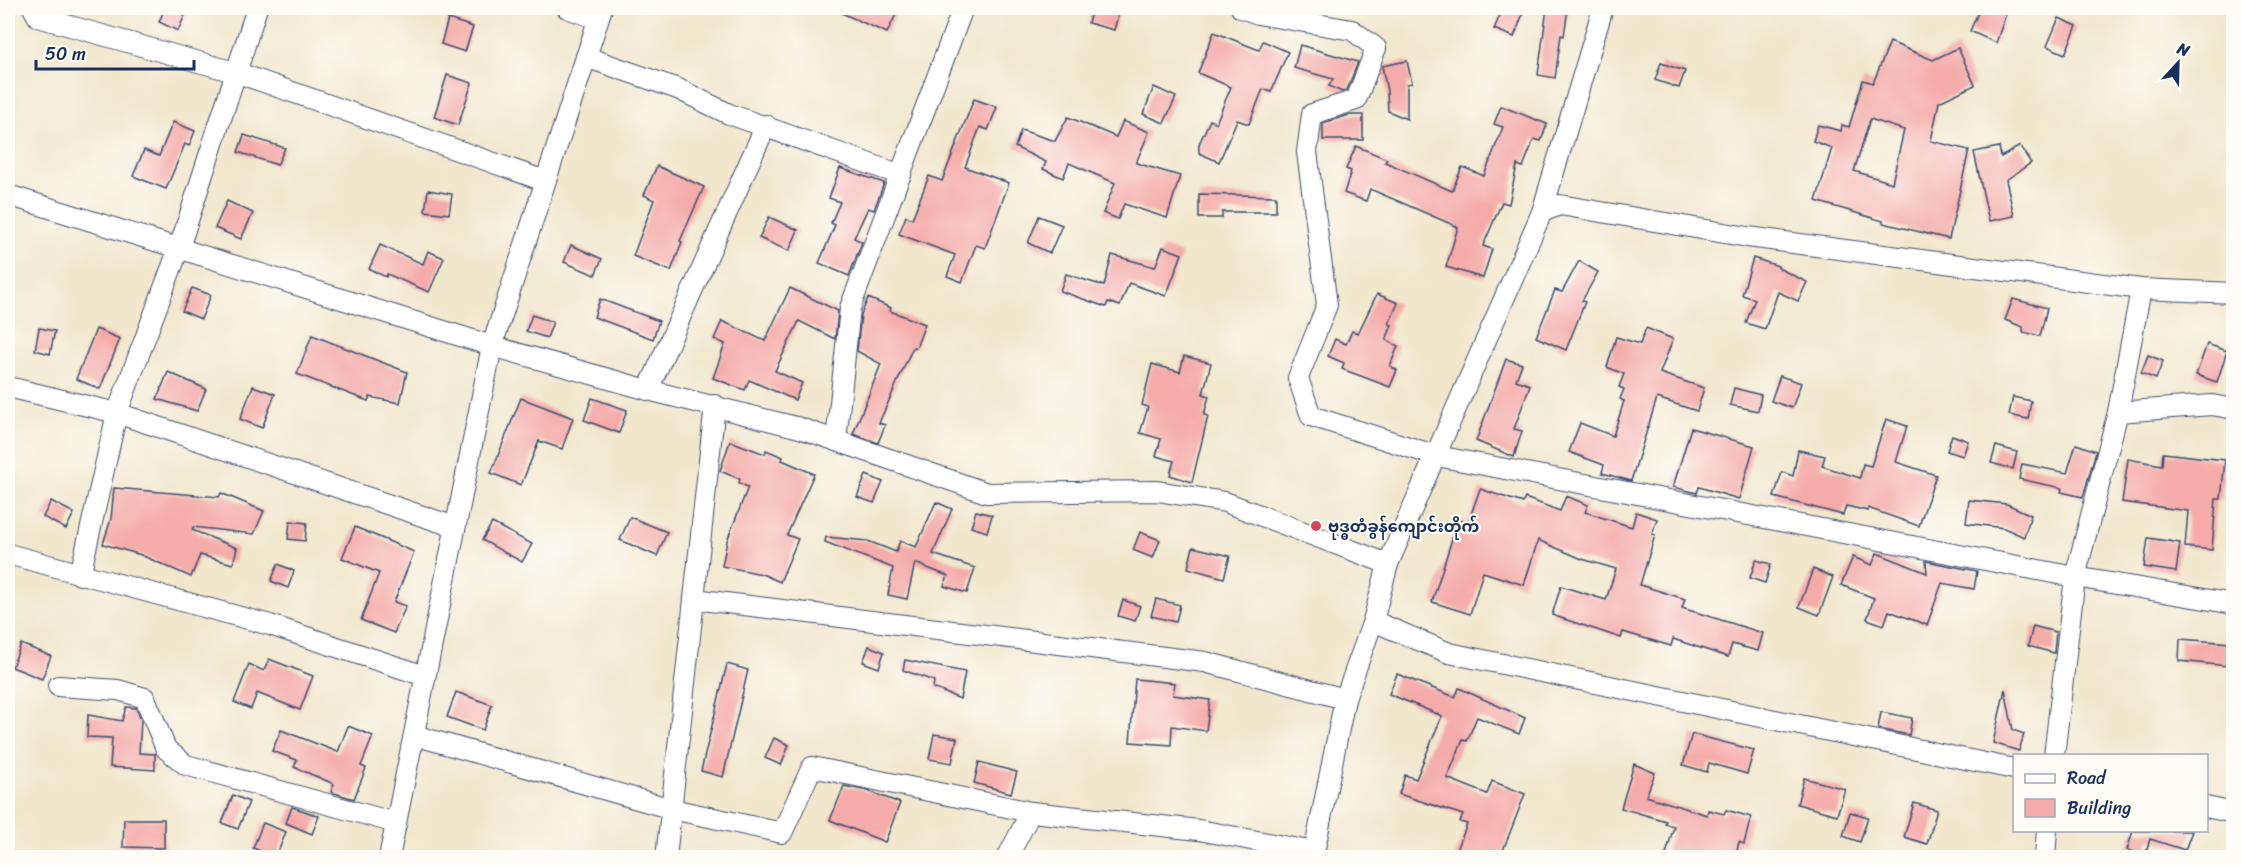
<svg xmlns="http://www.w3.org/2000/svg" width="2241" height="865" viewBox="0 0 2241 865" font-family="Sriracha,'Noto Sans Myanmar',sans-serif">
  <rect width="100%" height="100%" fill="#fdfcf7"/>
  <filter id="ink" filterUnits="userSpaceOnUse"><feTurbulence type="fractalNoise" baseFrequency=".0167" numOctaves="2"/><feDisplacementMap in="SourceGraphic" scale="12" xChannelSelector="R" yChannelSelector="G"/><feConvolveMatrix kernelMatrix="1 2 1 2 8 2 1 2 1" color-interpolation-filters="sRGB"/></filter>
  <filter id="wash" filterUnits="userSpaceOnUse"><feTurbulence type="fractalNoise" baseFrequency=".008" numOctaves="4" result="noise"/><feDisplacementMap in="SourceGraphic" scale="24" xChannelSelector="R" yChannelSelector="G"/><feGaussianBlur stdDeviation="1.35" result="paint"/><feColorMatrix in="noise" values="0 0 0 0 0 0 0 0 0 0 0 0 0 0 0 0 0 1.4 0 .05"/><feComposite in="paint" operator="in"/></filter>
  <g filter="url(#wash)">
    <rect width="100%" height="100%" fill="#f1e7cd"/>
    <g id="blocks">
      <g fill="#f4aba9" fill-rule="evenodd">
        <polygon points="165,8 188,8 178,31 159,22"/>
        <polygon points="830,8 899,8 887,33"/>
        <polygon points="1092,8 1120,8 1114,30 1088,23"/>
        <polygon points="1503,8 1524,11 1514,37 1494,29"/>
        <polygon points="1547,8 1568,9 1564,36 1561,35 1555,78 1538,75"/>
        <polygon points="1980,8 2008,8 1996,43 1970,31"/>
        <polygon points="2059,18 2077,26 2065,54 2047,46"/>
        <polygon points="448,19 473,27 465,52 441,44"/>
        <polygon points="1214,32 1259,50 1263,41 1288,52 1271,92 1263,89 1249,124 1237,120 1219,162 1199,153 1199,144 1210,120 1216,123 1231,87 1198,73"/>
        <path d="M1890,42L1933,60L1958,48L1975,85L1939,102L1931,141L1969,150L1949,239L1883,223V221L1816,201L1832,148L1813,141L1818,125L1841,131L1842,125L1849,127L1863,80L1873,83ZM1870,119L1904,130L1892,183L1854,171Z"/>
        <polygon points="1300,45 1358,62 1347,90 1342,92 1329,86 1333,79 1294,68"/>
        <polygon points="1407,61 1412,83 1407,84 1407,119 1388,111 1387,91 1382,66"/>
        <polygon points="1661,63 1685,71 1679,88 1655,80"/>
        <polygon points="447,75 472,83 458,125 434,117"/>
        <polygon points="1154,87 1176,97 1164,123 1143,114"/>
        <polygon points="974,99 997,107 988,130 980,127 965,167 1009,183 985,248 976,245 962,282 947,276 955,255 899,234 906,216 912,219 929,176 942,181"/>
        <polygon points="1501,106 1547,124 1541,141 1534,139 1523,167 1517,165 1509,204 1502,202 1483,246 1492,249 1483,278 1446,267 1458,227 1370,189 1366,201 1344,193 1351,171 1346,169 1356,146 1387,159 1385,162 1452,191 1462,167 1484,176 1503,127 1494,124"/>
        <polygon points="1349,115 1363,115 1363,140 1323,140 1323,123"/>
        <polygon points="1068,117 1116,137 1123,121 1149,132 1136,163 1180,176 1167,218 1124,204 1118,219 1103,213 1115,183 1069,163 1063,178 1043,169 1046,162 1015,147 1021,130 1055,141"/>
        <polygon points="173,122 195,131 189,146 185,144 166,189 133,176 144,150 159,156"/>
        <polygon points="244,135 285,148 277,165 238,152"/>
        <polygon points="2020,146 2031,163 2006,180 2014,216 1989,221 1974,152 1999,147 2001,157"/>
        <polygon points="657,166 704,187 680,241 682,242 671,271 633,256 654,200 644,195"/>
        <polygon points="840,168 884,183 874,210 868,208 854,238 862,242 849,276 819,263 835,225 831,223 840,202 829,198"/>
        <polygon points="428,190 452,194 449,214 425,211"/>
        <polygon points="1199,194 1276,196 1276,212 1222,212 1222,218 1199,218"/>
        <polygon points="227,201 253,213 241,239 215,228"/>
        <polygon points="1039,216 1062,225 1050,253 1028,243"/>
        <polygon points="769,217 798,230 789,251 759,238"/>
        <polygon points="380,245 423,264 428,251 444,258 429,292 387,274 386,277 369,269"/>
        <polygon points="571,245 602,259 595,275 564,262"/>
        <polygon points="1163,247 1182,254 1166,296 1129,283 1120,306 1108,302 1106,307 1060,291 1066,274 1104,286 1112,255 1155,267"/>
        <polygon points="1753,258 1778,266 1778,268 1807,282 1798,301 1778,292 1765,329 1746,323 1755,299 1742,295"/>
        <polygon points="1579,261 1598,272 1582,301 1585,302 1566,350 1536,337 1555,290 1562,292"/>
        <polygon points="192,288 211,295 201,319 182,311"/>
        <polygon points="790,288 838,311 835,339 799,321 775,371 802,383 795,400 749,380 745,390 713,378 725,344 714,339 722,321 765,341"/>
        <polygon points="1377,294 1398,303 1389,324 1392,325 1386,340 1398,346 1390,366 1397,370 1390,387 1342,369 1344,363 1328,356 1335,339 1346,344 1352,331 1358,333"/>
        <polygon points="868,298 891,308 890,311 925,324 916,348 913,347 879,423 885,425 878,443 853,434 881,364 857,351 861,315"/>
        <polygon points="600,299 659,321 653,339 594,317"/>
        <polygon points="2013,299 2047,308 2040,336 2023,332 2023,327 2005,320"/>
        <polygon points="532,315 553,322 547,338 526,331"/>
        <polygon points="39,328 55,331 50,354 35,350"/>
        <polygon points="1646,328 1673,339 1660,373 1704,388 1697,411 1657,398 1631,481 1602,473 1604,465 1569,452 1580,423 1613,436 1624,401 1620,399 1624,389 1619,387 1624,374 1607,367 1616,337 1640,344"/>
        <polygon points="96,329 120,339 100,389 76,379"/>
        <polygon points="312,335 407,372 400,403 370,397 368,401 297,374"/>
        <polygon points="2207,344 2227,351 2217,382 2196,375"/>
        <polygon points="2148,355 2163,361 2156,379 2141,373"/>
        <polygon points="1184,356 1211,363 1203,394 1209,396 1204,415 1208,416 1192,482 1170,475 1174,461 1156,456 1161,439 1140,433 1148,407 1142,405 1152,364 1180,372"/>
        <polygon points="1506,359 1522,364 1516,380 1530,385 1514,429 1522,431 1514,457 1476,441"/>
        <polygon points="168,372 206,389 197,411 157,399"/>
        <polygon points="1780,376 1801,383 1792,408 1771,401"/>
        <polygon points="253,386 275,394 262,428 240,419"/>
        <polygon points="1734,388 1761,395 1758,411 1730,405"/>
        <polygon points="2013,397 2031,401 2028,419 2009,415"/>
        <polygon points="521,398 573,418 562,449 539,441 521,485 491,473"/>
        <polygon points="592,398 627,410 619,433 584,420"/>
        <polygon points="1886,419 1907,426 1896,462 1936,475 1919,526 1868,508 1868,511 1846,506 1843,515 1774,497 1782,472 1793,476 1798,450 1825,456 1822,466 1860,478 1863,464 1871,466"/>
        <polygon points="1691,428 1754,446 1739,499 1699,487 1697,493 1673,487"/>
        <polygon points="1952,435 1968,441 1963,456 1947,451"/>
        <polygon points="730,441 765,454 766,450 783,457 782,460 814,474 787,535 798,539 780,582 762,574 722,566 727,541 748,487 739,483 740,479 720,471"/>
        <polygon points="2076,444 2096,451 2083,497 2061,492 2062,488 2019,479 2022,464 2067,473"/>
        <polygon points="1996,446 2017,452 2013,469 1991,463"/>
        <polygon points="2163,453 2225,460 2221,499 2216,499 2212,550 2185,547 2188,511 2122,502 2128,459 2162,465"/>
        <polygon points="866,475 883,482 874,503 857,497"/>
        <polygon points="114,488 219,497 221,493 264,511 254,534 193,527 192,530 237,548 233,564 200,555 191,577 141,555 103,544 111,519"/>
        <polygon points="1480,489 1523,503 1525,498 1560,511 1566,496 1588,505 1585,512 1632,527 1636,512 1657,519 1652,534 1655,535 1640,585 1685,599 1682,608 1763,633 1758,651 1732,644 1728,657 1673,639 1671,646 1623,632 1621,638 1552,615 1561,586 1606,600 1616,569 1582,559 1538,540 1524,585 1483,572 1470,614 1432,602 1458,520 1468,523"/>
        <polygon points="1969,500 2007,504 2031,515 2024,537 2004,528 1966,523"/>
        <polygon points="51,501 74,513 66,529 43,517"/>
        <polygon points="936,502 952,509 933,554 975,568 967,593 944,586 948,576 915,563 907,599 888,595 893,568 825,542 826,537 868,541 896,552 900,541 916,547"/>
        <polygon points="976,511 992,515 987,532 971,527"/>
        <polygon points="630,517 667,532 657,556 620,540"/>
        <polygon points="290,521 307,523 305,541 288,539"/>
        <polygon points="492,523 532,544 522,562 482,540"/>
        <polygon points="355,527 414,552 394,602 406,606 394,633 361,620 379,573 342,558"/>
        <polygon points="1140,532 1160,540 1153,558 1133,550"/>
        <polygon points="2148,538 2180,543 2176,572 2144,567"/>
        <polygon points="1193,547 1230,556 1224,578 1188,568"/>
        <polygon points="1877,553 1927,573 1926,561 1977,571 1974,589 1942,583 1927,625 1889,611 1884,625 1867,619 1874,598 1841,585 1853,557 1872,565"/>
        <polygon points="1756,560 1771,564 1765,583 1750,578"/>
        <polygon points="278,564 294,571 288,588 271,581"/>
        <polygon points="1813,569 1833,577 1819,615 1799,607"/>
        <polygon points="1156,599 1180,605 1176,622 1151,616"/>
        <polygon points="1123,600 1140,606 1135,621 1118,616"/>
        <polygon points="2033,626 2056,632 2054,653 2028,646"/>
        <polygon points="2180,639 2231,643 2228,666 2179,661"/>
        <polygon points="21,644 51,656 42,679 12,667"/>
        <polygon points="869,646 884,652 879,668 863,662"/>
        <polygon points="269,659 313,676 300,710 257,693 251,709 234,702 249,664 264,671"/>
        <polygon points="905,660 965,672 960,699 933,688 934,681 903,670"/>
        <polygon points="727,664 748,670 723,777 701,771"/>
        <polygon points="1397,674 1455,697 1459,688 1525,718 1519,734 1477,717 1467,741 1463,740 1447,778 1487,794 1492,781 1525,794 1500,858 1454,858 1467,824 1460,822 1463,815 1399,794 1405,775 1416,779 1442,716 1389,694"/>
        <polygon points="1135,679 1175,683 1173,695 1210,700 1206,731 1172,726 1171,745 1130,742"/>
        <polygon points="2005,689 2013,730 2024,734 2019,751 1993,743"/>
        <polygon points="456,692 492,705 483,730 447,717"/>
        <polygon points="126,707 136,708 141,720 139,753 155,754 155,770 110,767 112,738 87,737 88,715 122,721"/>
        <polygon points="1881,712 1912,718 1909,735 1878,729"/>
        <polygon points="348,726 373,736 361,766 366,768 354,799 331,792 334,784 294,767 297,760 272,751 281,730 338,752"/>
        <polygon points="934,734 957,738 952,763 929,759"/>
        <polygon points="1692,734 1754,750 1747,774 1709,763 1707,772 1683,765"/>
        <polygon points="774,738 789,745 781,765 765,758"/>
        <polygon points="979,762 1017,772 1011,793 974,783"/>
        <polygon points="1634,764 1655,773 1646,796 1707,815 1708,810 1724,814 1726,810 1751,817 1744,844 1739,842 1735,858 1665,858 1674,826 1665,824 1666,821 1621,808"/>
        <polygon points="1804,778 1845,789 1837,815 1797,804"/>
        <polygon points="844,786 868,791 900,803 885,842 830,820"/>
        <polygon points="233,795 249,802 238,829 222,823"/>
        <polygon points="1914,803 1937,810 1927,844 1904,837"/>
        <polygon points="292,807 319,816 312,834 286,823"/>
        <polygon points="1850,812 1868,817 1860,842 1843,836"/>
        <polygon points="124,819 164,819 164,848 123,847"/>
        <polygon points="263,823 286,832 276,857 253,848"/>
        <polygon points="2133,831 2192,831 2185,850 2150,839 2145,855 2127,850"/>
      </g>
    </g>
  </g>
  <g filter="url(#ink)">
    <use href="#blocks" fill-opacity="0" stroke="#3b4b6f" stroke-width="1.5"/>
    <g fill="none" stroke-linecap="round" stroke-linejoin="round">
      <defs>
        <g id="minor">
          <polyline points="33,8 38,17 238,73 545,181"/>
          <polyline points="567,8 598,19"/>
          <polyline points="1241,8 1258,14 1352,30 1376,48 1356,100 1312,114 1307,152 1327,305 1298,378 1311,416 1437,456 2075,577 2234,604"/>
          <polyline points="586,57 678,89 729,114 901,175"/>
          <polyline points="8,195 492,346 648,390 800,428 987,493 1157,491 1225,502 1388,564"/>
          <polyline points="1542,212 1560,205 1748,237 2141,289 2234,293"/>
          <polyline points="8,387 117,413 455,527"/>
          <polyline points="648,390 766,125"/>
          <polyline points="2118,412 2212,405 2234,409"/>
          <polyline points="836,441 850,308 963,8"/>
          <polyline points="8,554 270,625 425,676"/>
          <polyline points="80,575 117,413 179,248 257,8"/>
          <polyline points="694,599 1205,662 1345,699"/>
          <polyline points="1373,621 1449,653 2014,769"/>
          <polyline points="58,686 118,690 145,698 166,749 186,765 396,823"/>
          <polyline points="414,735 672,809 782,833 812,767 1031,812 1199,830 1314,852"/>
          <polyline points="2054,756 2075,577 2118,412 2141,289"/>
          <polyline points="2206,807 2234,813"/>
          <polyline points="389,858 492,346 602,8"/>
          <polyline points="666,858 715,405"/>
          <polyline points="1007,858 1031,812"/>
          <polyline points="1313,858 1345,699 1373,621 1388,564 1542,212 1603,8"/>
          <polyline points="2045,858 2047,830"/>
        </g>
      </defs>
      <use href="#minor" stroke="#3b4b6f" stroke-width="22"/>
      <use href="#minor" stroke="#fff" stroke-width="20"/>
    </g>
  </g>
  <circle fill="#d1495b" stroke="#fdfcf7" stroke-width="2" cx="1316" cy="526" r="6"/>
  <g text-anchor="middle" stroke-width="4.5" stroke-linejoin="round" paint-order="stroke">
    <g font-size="16" font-weight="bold" fill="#1b2f5e" stroke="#fdfcf7" text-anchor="start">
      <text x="1328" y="532">ဗုဒ္ဓတံခွန်ကျောင်းတိုက်</text>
    </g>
  </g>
  <rect width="2241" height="865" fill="none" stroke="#fdfcf7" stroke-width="30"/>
  <rect x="2013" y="754" width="195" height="78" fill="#fdfcf7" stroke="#a3aaba" stroke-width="1.5"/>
  <rect x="2025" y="774" width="30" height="9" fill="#ffffff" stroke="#a3aaba" stroke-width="1.5"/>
  <text x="2067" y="784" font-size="18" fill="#1b2f5e">Road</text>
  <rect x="2025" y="799" width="30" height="18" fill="#f4aba9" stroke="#a3aaba" stroke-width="1.5"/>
  <text x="2067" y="814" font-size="18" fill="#1b2f5e">Building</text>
  <g transform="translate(2178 63) rotate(22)" stroke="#fdfcf7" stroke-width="4.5" paint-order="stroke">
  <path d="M0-4.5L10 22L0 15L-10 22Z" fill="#1b2f5e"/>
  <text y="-9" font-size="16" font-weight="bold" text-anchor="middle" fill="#1b2f5e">N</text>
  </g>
  <path d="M36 60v9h158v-9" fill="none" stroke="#1b2f5e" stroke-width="3"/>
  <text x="45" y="60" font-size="18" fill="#1b2f5e" stroke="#fdfcf7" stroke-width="4.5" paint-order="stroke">50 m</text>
</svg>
